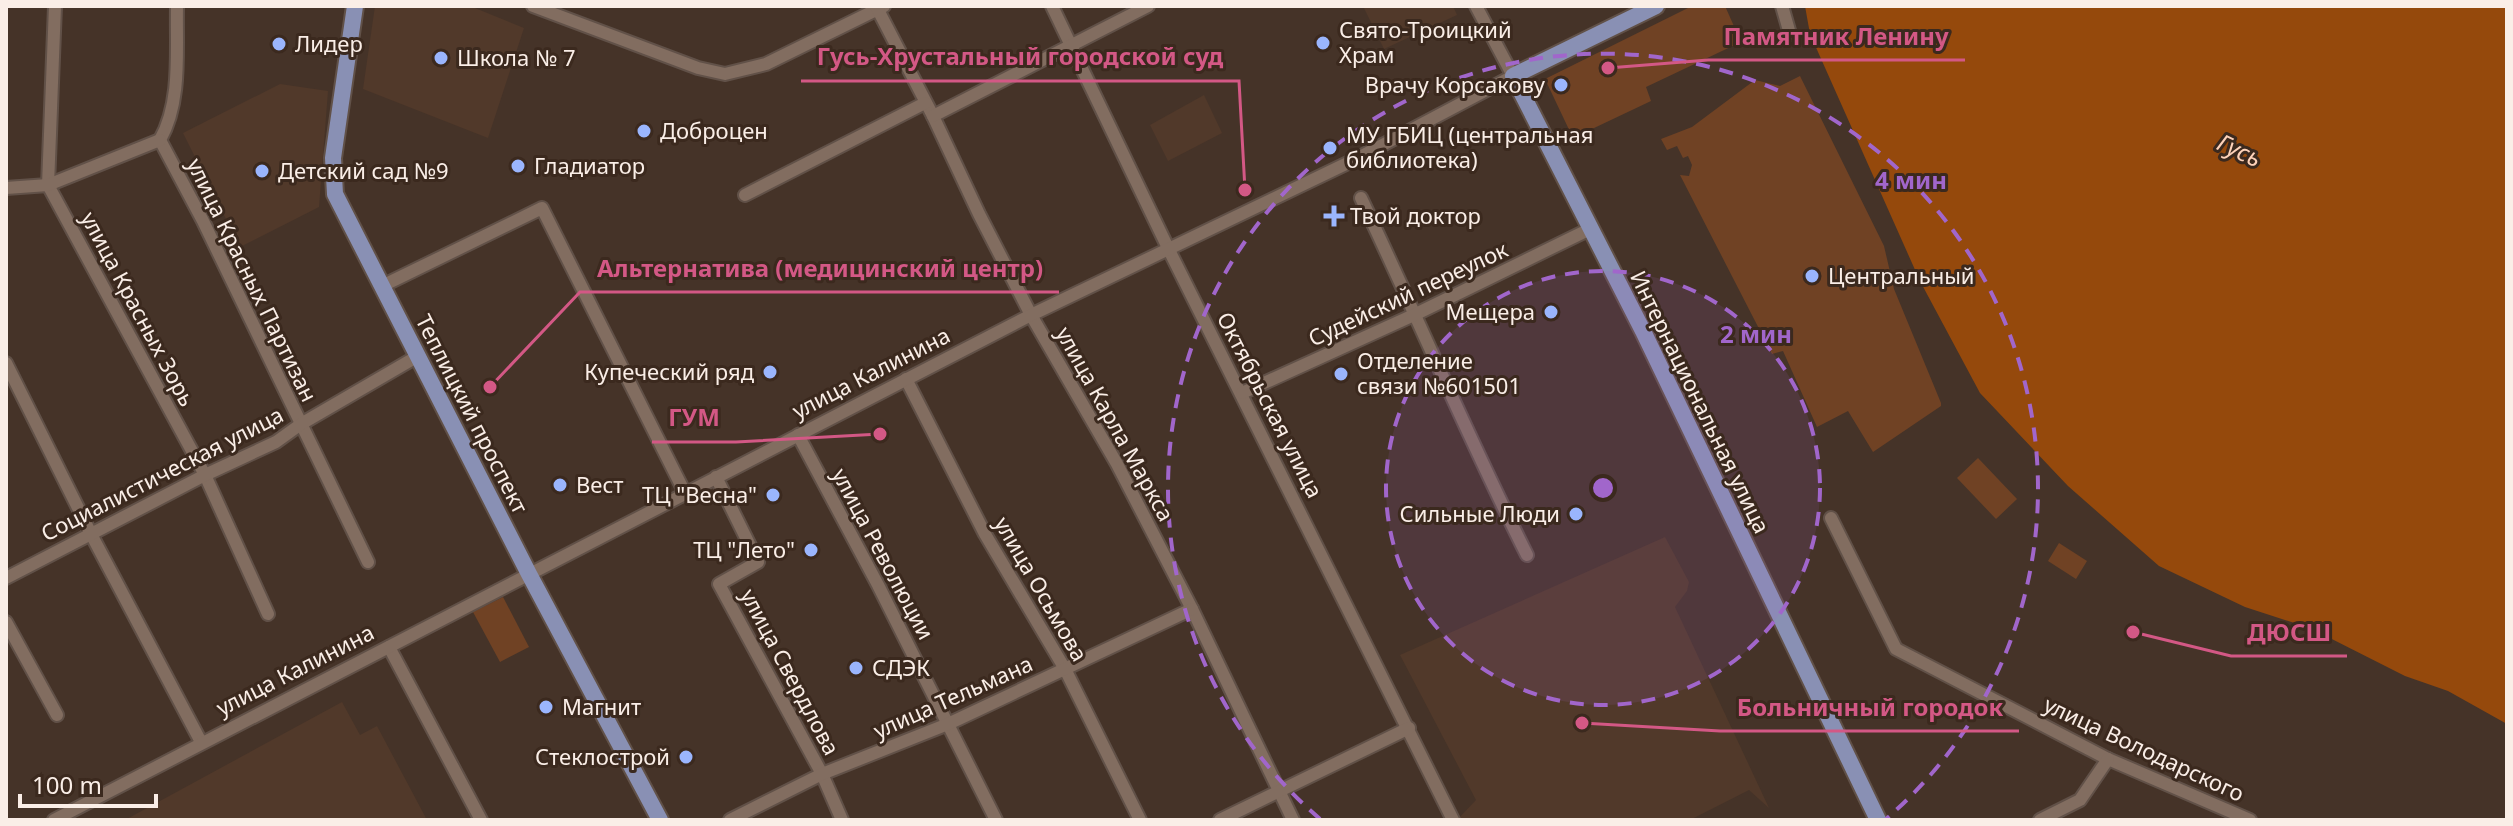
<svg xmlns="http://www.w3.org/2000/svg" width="2513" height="826" viewBox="0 0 2513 826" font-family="'Noto Sans',sans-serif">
  <rect width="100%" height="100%" fill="#453328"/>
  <g fill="#51392a">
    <polygon points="375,6 470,6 524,28 488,138 363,89"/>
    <polygon points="1363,6 1453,6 1457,15 1384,49"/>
    <polygon points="280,84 328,91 319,207 240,247 183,133"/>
    <polygon points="1204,95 1222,133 1168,161 1150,125"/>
    <polygon points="1665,537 1689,582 1687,591 1675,607 1769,808 1749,790 1690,820 1457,820 1476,800 1400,655"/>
    <polygon points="342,702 360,735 377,726 427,820 125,820"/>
  </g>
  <g fill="#704224">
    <polygon points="1692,6 1725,6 1741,42 1646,87 1651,101 1573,138 1545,79"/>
    <polygon points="1800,76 1884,246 1894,289 1941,403 1941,406 1873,452 1848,411 1817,427 1783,351 1772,354 1680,175 1689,176 1692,165 1688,156 1683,158 1677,146 1667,150 1661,139 1692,127 1755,80 1780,86"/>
    <polygon points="1978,458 2017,499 1996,519 1957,478"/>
    <polygon points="2059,543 2087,561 2076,579 2048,561"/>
    <polygon points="503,597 529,647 500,662 473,612"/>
  </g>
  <polygon fill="#95490c" points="1805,6 2507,6 2507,724 2448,691 2405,676 2310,628 2245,607 2159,566 2068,486 1980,393 1920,281 1810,34"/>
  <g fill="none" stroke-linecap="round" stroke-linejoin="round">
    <defs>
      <g id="minor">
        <polyline points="55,6 48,185 205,475 268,614"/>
        <path d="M177,6C176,50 182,101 160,140L203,221L368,562"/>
        <polyline points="533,6 698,68 725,74 766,64 884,6"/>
        <polyline points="876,6 933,116 979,214 1031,315 1117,464 1192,609 1293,820"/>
        <polyline points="1052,6 1169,250 1453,820"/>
        <polyline points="1782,6 1790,34"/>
        <polyline points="933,116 1148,6"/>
        <polyline points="6,188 48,185 160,140"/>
        <polyline points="745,195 925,103"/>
        <path d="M1361,198C1417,316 1468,438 1527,555"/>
        <polyline points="382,286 542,208 685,493"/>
        <polyline points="6,363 91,534 201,742"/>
        <polyline points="906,379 985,534 1065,669 1140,820"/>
        <polyline points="1242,393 1416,314 1590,229"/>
        <polyline points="798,435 878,585 996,820"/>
        <polyline points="716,477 758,562 719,584 822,774 842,820"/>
        <polyline points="1831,518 1896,649 2108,759 2250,820"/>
        <polyline points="6,578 205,475 276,442 301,424 418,356"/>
        <polyline points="6,622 57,715"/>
        <polyline points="389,647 481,820"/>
        <polyline points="54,820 1031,315 1354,160 1513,76 1476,6"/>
        <polyline points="730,820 822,774 948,724 1192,609"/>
        <polyline points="1220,820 1409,728"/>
        <polyline points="2040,820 2080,800 2108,759"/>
      </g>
      <g id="major">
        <polyline points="355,6 333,158 335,194 529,574 660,820"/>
        <polyline points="1656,6 1513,76 1643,331 1878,820"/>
      </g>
    </defs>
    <use href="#minor" stroke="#615148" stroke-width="16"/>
    <use href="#major" stroke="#615148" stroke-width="20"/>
    <use href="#minor" stroke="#826d60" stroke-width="12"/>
    <use href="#major" stroke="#8990b4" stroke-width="16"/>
  </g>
  <circle cx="1603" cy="488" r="217" fill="#a166cb" fill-opacity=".12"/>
  <g fill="none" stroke="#a166cb" stroke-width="4" stroke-dasharray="14 10">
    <circle cx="1603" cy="488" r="217"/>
    <path d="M1320 819A435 435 0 1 1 1886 819"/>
  </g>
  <g fill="#9ab5fd" stroke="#3b291e" stroke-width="3">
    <circle cx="1323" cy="43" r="8"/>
    <circle cx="279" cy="44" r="8"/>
    <circle cx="441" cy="58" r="8"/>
    <circle cx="1561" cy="85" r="8"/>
    <circle cx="644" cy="131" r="8"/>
    <circle cx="1330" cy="148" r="8"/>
    <circle cx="518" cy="166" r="8"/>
    <circle cx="262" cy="171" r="8"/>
    <path d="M1330 204h8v8h8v8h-8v8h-8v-8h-8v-8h8z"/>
    <circle cx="1812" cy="276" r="8"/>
    <circle cx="1551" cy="312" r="8"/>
    <circle cx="770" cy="372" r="8"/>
    <circle cx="1341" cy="374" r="8"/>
    <circle cx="560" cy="485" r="8"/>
    <circle cx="773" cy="495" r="8"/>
    <circle cx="1576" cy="514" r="8"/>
    <circle cx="811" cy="550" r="8"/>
    <circle cx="856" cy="668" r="8"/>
    <circle cx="546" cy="707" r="8"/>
    <circle cx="686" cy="757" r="8"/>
  </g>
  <g text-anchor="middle" stroke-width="6" stroke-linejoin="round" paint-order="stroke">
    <g font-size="22" fill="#faeee7" stroke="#3b291e" text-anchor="start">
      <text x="1339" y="38">Свято-Троицкий<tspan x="1339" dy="25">Храм</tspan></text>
      <text x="295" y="52">Лидер</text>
      <text x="457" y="66">Школа № 7</text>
      <text x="1545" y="93" text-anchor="end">Врачу Корсакову</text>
      <text x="660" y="139">Доброцен</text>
      <text x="1346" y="143">МУ ГБИЦ (центральная<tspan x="1346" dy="25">библиотека)</tspan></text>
      <text x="534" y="174">Гладиатор</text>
      <text x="278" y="179">Детский сад №9</text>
      <text x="1350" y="224">Твой доктор</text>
      <text x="1828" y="284">Центральный</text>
      <text x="1535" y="320" text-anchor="end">Мещера</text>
      <text x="1357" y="369">Отделение<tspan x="1357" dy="25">связи №601501</tspan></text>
      <text x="754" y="380" text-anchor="end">Купеческий ряд</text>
      <text x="576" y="493">Вест</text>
      <text x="757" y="503" text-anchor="end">ТЦ "Весна"</text>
      <text x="1560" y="522" text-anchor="end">Сильные Люди</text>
      <text x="795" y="558" text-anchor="end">ТЦ "Лето"</text>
      <text x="872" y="676">СДЭК</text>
      <text x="562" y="715">Магнит</text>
      <text x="670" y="765" text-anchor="end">Стеклострой</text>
    </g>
    <g font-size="22" fill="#faeee7" stroke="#3b291e">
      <text transform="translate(252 280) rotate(64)" y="8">улица Красных Партизан</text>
      <text transform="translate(1408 294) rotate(-25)" y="8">Судейский переулок</text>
      <text transform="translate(138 309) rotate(62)" y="8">улица Красных Зорь</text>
      <text transform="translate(871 373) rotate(-27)" y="8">улица Калинина</text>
      <text transform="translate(1700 402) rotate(64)" y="8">Интернациональная улица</text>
      <text transform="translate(1270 405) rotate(63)" y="8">Октябрьская улица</text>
      <text transform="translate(472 414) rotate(63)" y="8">Теплицкий проспект</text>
      <text transform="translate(1115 424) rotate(61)" y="8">улица Карла Маркса</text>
      <text transform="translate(162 474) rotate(-27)" y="8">Социалистическая улица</text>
      <text transform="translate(883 554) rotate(62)" y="8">улица Революции</text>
      <text transform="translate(1041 589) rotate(60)" y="8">улица Осьмова</text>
      <text transform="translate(295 670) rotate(-27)" y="8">улица Калинина</text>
      <text transform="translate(790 672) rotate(62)" y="8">улица Свердлова</text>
      <text transform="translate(953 697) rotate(-24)" y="8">улица Тельмана</text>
      <text transform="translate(2144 749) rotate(25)" y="8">улица Володарского</text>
    </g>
    <g font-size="24" font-style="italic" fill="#fed2b9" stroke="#3b291e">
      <text transform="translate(2239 151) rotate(25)" y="8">Гусь</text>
    </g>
  </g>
  <circle cx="1603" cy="488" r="12" fill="#a166cb" stroke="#3b291e" stroke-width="4"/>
  <g font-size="24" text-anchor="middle" font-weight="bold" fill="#a166cb" stroke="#3b291e" stroke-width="6" stroke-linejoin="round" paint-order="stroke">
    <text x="1911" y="189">4 мин</text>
    <text x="1756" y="343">2 мин</text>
  </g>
  <path fill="none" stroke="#d35885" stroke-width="3" d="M1608 68L1708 60H1965M1245 190L1239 81H801M490 387L580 292H1059M880 434L736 442H652M2133 632L2231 656H2347M1582 723L1720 731H2019"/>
  <g fill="#d35885" stroke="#3b291e" stroke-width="3">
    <circle cx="1608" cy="68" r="8"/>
    <circle cx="1245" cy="190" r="8"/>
    <circle cx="490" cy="387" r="8"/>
    <circle cx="880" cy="434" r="8"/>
    <circle cx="2133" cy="632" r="8"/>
    <circle cx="1582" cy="723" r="8"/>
  </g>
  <g font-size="24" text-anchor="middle" font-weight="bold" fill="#d35885" stroke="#3b291e" stroke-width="6" stroke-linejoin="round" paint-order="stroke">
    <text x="1836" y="45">Памятник Ленину</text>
    <text x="1020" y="65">Гусь-Хрустальный городской суд</text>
    <text x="820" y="277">Альтернатива (медицинский центр)</text>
    <text x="694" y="426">ГУМ</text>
    <text x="2289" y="641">ДЮСШ</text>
    <text x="1870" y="716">Больничный городок</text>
  </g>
  <rect width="2513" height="826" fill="none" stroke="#faeee7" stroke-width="16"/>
  <path d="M20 794v12h136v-12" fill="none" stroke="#faeee7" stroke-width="4"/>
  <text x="32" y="794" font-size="24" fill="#faeee7" stroke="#3b291e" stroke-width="6" paint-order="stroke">100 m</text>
</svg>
